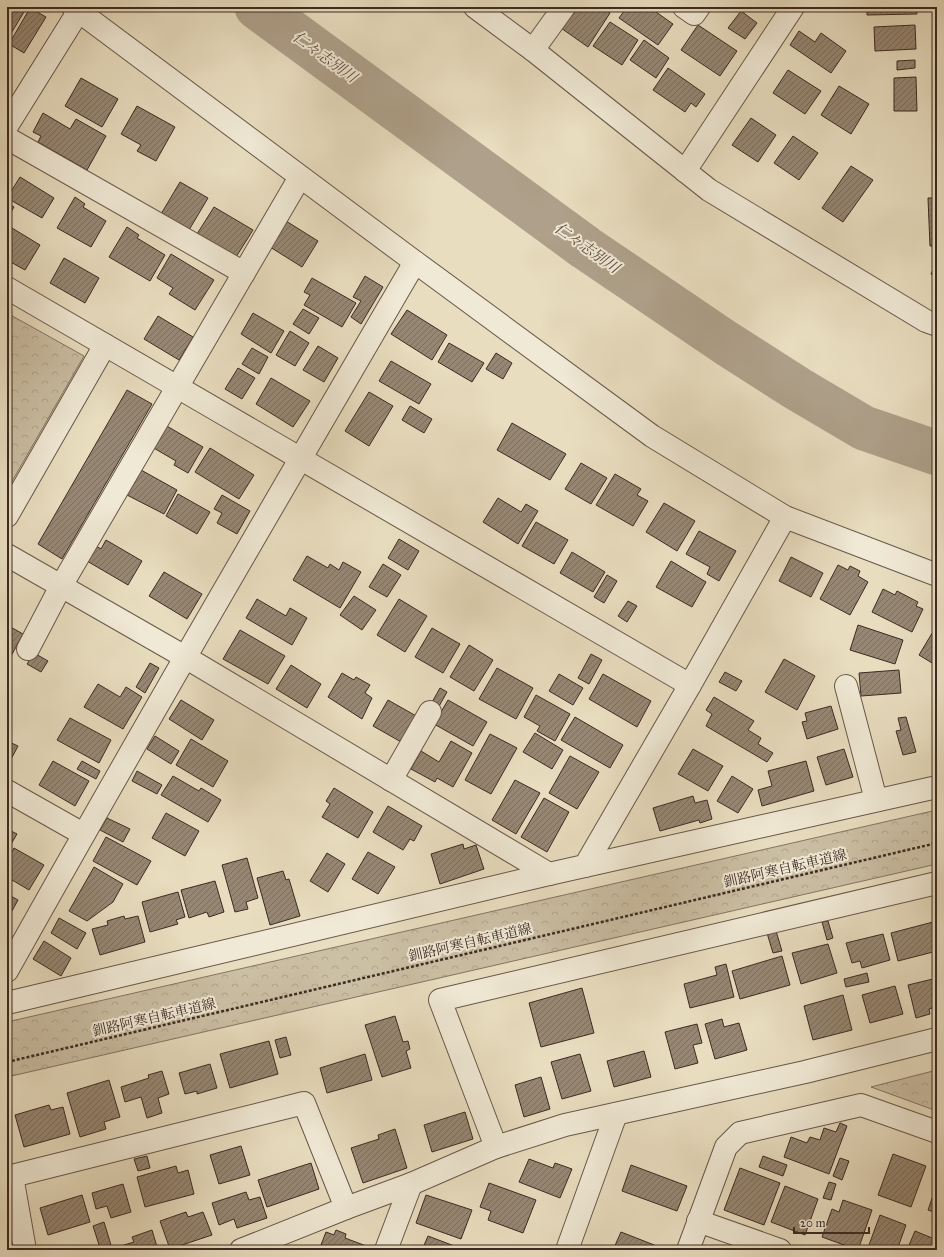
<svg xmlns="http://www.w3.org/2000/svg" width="944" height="1257" viewBox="0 0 944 1257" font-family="'IM FELL Great Primer','Noto Serif JP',serif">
  <defs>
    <pattern id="forest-crowns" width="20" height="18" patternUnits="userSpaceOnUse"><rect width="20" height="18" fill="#cbbfa4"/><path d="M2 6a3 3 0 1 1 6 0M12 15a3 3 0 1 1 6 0" fill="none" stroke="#afa48d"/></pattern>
    <pattern id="building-hatch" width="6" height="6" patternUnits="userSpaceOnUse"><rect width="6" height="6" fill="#968774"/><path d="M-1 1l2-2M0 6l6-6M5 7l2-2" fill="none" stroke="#7c6f5f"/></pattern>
  </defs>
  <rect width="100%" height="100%" fill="#e8ddbf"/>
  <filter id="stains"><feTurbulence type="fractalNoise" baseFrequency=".005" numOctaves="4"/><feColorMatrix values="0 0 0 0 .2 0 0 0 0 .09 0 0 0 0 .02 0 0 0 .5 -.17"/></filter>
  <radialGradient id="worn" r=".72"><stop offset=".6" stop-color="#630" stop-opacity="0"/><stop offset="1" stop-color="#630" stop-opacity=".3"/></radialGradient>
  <g fill="url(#forest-crowns)" stroke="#847464">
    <polygon points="7,313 84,356 7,490"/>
    <polygon points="937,810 937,864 7,1077 7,1022"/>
    <polygon points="937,1070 937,1111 871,1087"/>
  </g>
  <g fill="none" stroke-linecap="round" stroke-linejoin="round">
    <polyline stroke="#aea08a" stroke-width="45" points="257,7 586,248 726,343 798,389 864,428 937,453"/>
  </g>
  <g fill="url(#building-hatch)" stroke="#3d2a23">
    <polygon points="7,7 15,7 24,12 7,40"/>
    <polygon points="575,7 583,7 586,9 587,7 600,7 610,13 588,47 561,28"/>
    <polygon points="627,7 649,7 673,24 658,45 619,18"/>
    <polygon points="867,7 916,7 917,14 867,15"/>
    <polygon points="30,8 46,17 24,53 9,44"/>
    <polygon points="741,11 757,23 745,39 728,28"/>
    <polygon points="610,22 638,40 622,65 593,46"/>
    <polygon points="698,25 737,51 720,76 681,50"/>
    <polygon points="915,25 916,49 875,51 874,27"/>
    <polygon points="799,31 815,42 821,33 846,51 831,73 790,45"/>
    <polygon points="644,40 669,58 656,78 630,60"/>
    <polygon points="915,60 915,68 897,70 897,61"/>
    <polygon points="668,68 705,94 696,107 691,103 685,112 653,90"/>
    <polygon points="788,70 821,91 805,114 773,93"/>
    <polygon points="916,77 917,111 894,111 894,78"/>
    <polygon points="81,78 118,99 102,127 65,106"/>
    <polygon points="839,86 869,104 851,134 821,115"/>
    <polygon points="137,106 175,127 156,161 137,151 141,145 121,134"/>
    <polygon points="43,113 70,129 76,119 106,136 87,170 38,142 41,136 33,132"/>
    <polygon points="751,118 776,135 758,162 732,145"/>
    <polygon points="793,136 818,153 799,180 774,163"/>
    <polygon points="851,166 873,180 843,222 822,208"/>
    <polygon points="20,177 54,198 42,218 7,198"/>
    <polygon points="180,182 208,198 189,230 161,214"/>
    <polygon points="75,197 85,204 83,207 106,221 91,247 57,228"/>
    <polygon points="928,198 937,198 937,246 930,246"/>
    <polygon points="7,203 14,207 8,217 7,216"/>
    <polygon points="214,207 253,230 236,257 197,234"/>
    <polygon points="286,221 318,241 302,267 270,247"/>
    <polygon points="7,225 40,245 25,270 7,260"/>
    <polygon points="127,227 139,235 137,238 165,255 150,281 109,257"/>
    <polygon points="171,254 214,280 195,310 169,294 173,288 157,278"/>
    <polygon points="64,258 99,278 85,303 50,283"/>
    <polygon points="937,261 937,277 931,274"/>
    <polygon points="365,276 383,287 361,324 351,317 361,301 353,297"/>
    <polygon points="312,278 356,303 342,327 304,305 310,295 304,292"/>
    <polygon points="303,309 319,318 309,334 293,324"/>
    <polygon points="407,310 447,335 432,360 391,334"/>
    <polygon points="253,313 284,331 271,353 241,334"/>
    <polygon points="158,316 193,337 179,360 144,339"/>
    <polygon points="290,331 309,343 295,366 276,355"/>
    <polygon points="449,343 484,363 472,382 438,362"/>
    <polygon points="318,346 338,358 324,382 303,370"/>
    <polygon points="252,348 268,357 259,374 242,364"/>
    <polygon points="496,353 512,363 503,379 486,369"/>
    <polygon points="391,361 431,384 419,404 379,381"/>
    <polygon points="238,368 255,378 242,399 225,389"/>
    <polygon points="271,378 310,401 293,427 256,404"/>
    <polygon points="127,390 152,404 62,559 38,544"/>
    <polygon points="369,392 393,406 369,446 345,431"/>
    <polygon points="410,406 432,419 424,433 402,420"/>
    <polygon points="512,423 566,454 550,480 497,450"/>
    <polygon points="165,425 203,447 188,473 174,465 176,461 152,447"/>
    <polygon points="210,448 254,475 239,499 195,472"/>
    <polygon points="581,463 607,478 591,504 565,489"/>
    <polygon points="141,470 177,490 164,514 127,495"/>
    <polygon points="615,474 641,489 637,495 648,501 633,526 596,505"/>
    <polygon points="178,494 210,512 197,534 166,516"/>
    <polygon points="222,495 250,511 237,534 217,523 222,513 214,509"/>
    <polygon points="498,498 521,512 526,504 538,511 518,544 483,522"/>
    <polygon points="664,503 695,521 677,551 646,532"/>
    <polygon points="536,522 568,540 554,564 522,546"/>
    <polygon points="699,531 736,551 719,581 707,574 710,567 686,554"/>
    <polygon points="399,539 419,551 408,570 388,558"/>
    <polygon points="106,540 142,561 128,585 87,561 96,546 101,549"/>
    <polygon points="572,552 605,572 593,592 560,573"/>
    <polygon points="307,556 328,568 330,564 339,570 343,562 361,572 340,608 293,580"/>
    <polygon points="791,557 823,573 811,597 779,581"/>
    <polygon points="671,561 706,582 692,607 656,587"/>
    <polygon points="383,564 401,575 387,597 369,587"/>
    <polygon points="838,565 848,570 850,566 860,571 858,576 868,582 850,615 820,599"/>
    <polygon points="164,572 202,594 187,619 149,596"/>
    <polygon points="607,575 617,581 604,603 594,597"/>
    <polygon points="883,589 895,595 897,591 918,602 916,606 923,609 912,632 872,612"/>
    <polygon points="354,596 376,610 362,630 340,615"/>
    <polygon points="257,599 286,616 290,608 307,618 292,645 246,618"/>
    <polygon points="399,599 427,616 405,652 377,635"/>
    <polygon points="628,601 637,606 627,622 618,616"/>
    <polygon points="7,625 23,634 10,658 7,656"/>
    <polygon points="858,625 903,640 895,664 850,650"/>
    <polygon points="937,625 937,666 919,655"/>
    <polygon points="432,628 460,644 443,673 415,657"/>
    <polygon points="240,630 285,656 268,684 223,659"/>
    <polygon points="469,645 493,660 474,691 450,677"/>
    <polygon points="34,653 48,661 41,672 27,664"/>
    <polygon points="591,654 602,660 589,684 578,678"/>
    <polygon points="784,659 815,676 797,710 765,692"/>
    <polygon points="150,663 159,668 145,693 136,687"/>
    <polygon points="291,665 321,684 307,708 276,689"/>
    <polygon points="497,668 533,688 516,719 479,699"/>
    <polygon points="899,670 901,693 861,696 859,673"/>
    <polygon points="725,672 742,681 736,691 719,682"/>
    <polygon points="342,673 354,680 356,677 370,685 365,693 372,698 362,719 328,697"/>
    <polygon points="559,674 583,688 573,705 549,691"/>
    <polygon points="603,674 651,701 637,727 589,699"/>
    <polygon points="98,684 120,697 126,687 142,697 123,729 84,707"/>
    <polygon points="440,688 447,692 438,708 431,704"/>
    <polygon points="536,695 570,714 555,741 537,731 540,726 524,717"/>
    <polygon points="714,697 754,721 748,730 761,738 758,744 773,753 767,762 706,726 712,714 706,710"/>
    <polygon points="181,700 214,720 202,740 169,719"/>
    <polygon points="388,700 418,717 403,743 373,726"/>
    <polygon points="448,700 487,722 473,746 434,724"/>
    <polygon points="831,706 838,729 807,739 802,722 807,721 805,713"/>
    <polygon points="575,717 623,745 610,768 561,740"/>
    <polygon points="906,717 916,752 903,755 896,731 901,730 898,718"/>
    <polygon points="70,718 111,740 99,763 57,740"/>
    <polygon points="535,733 563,750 552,769 523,752"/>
    <polygon points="490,734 517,748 491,794 465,780"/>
    <polygon points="155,736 179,751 171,764 147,749"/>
    <polygon points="191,739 228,761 213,787 176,765"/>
    <polygon points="7,741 18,746 8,765 7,765"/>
    <polygon points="451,741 472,753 453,787 437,778 435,782 411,769 421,751 439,762"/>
    <polygon points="693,749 723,766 708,791 678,774"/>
    <polygon points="844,749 853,777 826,785 817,757"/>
    <polygon points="570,756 599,772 577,809 549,793"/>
    <polygon points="53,761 89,781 75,806 39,785"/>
    <polygon points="82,761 100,771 96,779 77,769"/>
    <polygon points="806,761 814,791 762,806 758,790 772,786 768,771"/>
    <polygon points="137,771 162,785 157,794 132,781"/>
    <polygon points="173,776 199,791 201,788 221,800 208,822 161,795"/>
    <polygon points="732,776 753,789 738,813 717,801"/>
    <polygon points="515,780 540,793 516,834 492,820"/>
    <polygon points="334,788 373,812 358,838 322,817 330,804 326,801"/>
    <polygon points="693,796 695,803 707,800 712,819 700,823 699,820 660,831 653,808"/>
    <polygon points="544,798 569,812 547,852 521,837"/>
    <polygon points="388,806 422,826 414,841 410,839 403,850 373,832"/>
    <polygon points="166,813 199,831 185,856 152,838"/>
    <polygon points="107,818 130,829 123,842 100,830"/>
    <polygon points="7,829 17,834 7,851"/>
    <polygon points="106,837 151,861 137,885 93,861"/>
    <polygon points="463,844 464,849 476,845 484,869 440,884 431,854"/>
    <polygon points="14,848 44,865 29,890 7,877 7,861"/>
    <polygon points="368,852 395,867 378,894 352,879"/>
    <polygon points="327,853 345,864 328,892 310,881"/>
    <polygon points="247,858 258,898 246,902 248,909 235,912 222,865"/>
    <polygon points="94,867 123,884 113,902 87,921 69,911"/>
    <polygon points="283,871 286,880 289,879 300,916 270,925 257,878"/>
    <polygon points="215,881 224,912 209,917 207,912 189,918 181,890"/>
    <polygon points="178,892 185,917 176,920 178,924 150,932 142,902"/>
    <polygon points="7,894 18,900 12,911 7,908"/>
    <polygon points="124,916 125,919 138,916 145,942 100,955 92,929 108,925 107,921"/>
    <polygon points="59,918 86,933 77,949 51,933"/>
    <polygon points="828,921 833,938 827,940 822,922"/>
    <polygon points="933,922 937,937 937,951 898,961 891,933"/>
    <polygon points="776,931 782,951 773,953 767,933"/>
    <polygon points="883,934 890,960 862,968 860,961 852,963 846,943"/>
    <polygon points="44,941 71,958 61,976 33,959"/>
    <polygon points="828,944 837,973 801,984 792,953"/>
    <polygon points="782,956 790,985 740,999 732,971"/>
    <polygon points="726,964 734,997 690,1008 684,984 717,975 715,967"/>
    <polygon points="867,973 869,982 846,987 844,979"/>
    <polygon points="937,978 937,1007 929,1009 930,1014 916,1018 908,985"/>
    <polygon points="895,986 903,1014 870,1023 862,995"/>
    <polygon points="582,988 594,1033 541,1047 529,1003"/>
    <polygon points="843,995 852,1030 813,1040 804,1006"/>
    <polygon points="395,1016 403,1042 408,1041 410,1049 406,1051 411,1068 382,1077 365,1025"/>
    <polygon points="722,1019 724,1027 739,1023 747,1050 715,1059 705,1024"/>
    <polygon points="697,1024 702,1043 693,1045 698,1063 675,1069 665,1032"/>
    <polygon points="286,1037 291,1055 280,1058 275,1040"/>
    <polygon points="269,1041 278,1074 230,1088 220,1054"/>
    <polygon points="644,1051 651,1077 614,1087 607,1061"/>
    <polygon points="365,1054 372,1080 327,1093 320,1068"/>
    <polygon points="580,1054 591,1091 562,1099 551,1062"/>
    <polygon points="210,1064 217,1088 197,1094 197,1091 185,1094 179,1073"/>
    <polygon points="162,1071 169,1094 158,1098 162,1113 147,1118 141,1097 125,1102 121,1087 149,1078 148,1075"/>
    <polygon points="541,1077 550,1109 524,1117 515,1085"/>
    <polygon points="109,1080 120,1117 104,1122 106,1129 80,1137 67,1093"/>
    <polygon points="49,1105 51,1110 63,1107 70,1134 24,1147 15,1115"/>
    <polygon points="465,1112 473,1139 432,1152 424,1125"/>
    <polygon points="840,1123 847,1126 829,1174 784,1157 791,1137 807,1143 810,1137 820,1140 824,1128 836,1132"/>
    <polygon points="395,1129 407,1168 363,1183 351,1148 379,1139 378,1135"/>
    <polygon points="241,1146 250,1175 219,1184 210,1155"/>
    <polygon points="893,1154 926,1166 911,1207 878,1195"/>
    <polygon points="147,1156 150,1168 138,1171 134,1159"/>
    <polygon points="763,1156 787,1165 783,1176 759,1167"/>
    <polygon points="840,1158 849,1161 842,1180 833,1176"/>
    <polygon points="529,1159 553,1168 555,1163 572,1169 560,1198 519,1182"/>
    <polygon points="311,1163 319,1189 267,1207 258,1180"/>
    <polygon points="631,1165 687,1186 677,1211 622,1191"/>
    <polygon points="176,1166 178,1173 188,1170 194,1194 145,1207 137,1177"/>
    <polygon points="740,1168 780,1183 764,1225 724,1210"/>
    <polygon points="829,1182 836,1184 831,1200 823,1198"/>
    <polygon points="489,1183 536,1200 523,1233 488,1220 491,1211 480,1207"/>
    <polygon points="123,1184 131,1212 111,1218 107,1206 96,1209 92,1193"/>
    <polygon points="937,1184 937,1213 928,1210"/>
    <polygon points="785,1186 818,1199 805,1235 771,1222"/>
    <polygon points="246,1192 249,1200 260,1197 267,1218 237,1228 234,1219 219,1225 212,1203"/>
    <polygon points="82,1195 90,1222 48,1235 40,1208"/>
    <polygon points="426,1195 472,1210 461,1239 416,1223"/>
    <polygon points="843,1200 872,1210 858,1250 822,1237 832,1209 839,1212"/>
    <polygon points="186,1212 188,1217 203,1212 212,1235 170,1249 160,1221"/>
    <polygon points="880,1215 906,1225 897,1250 882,1250 869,1245"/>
    <polygon points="104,1222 111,1245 100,1248 93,1226"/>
    <polygon points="152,1230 158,1250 115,1250 114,1248 134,1242 132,1237"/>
    <polygon points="336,1230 346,1234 345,1238 369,1247 368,1250 319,1250 326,1232 334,1235"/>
    <polygon points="915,1231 937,1240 937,1250 907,1250"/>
    <polygon points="621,1232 667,1250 613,1250"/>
    <polygon points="428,1236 457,1247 456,1250 422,1250"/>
  </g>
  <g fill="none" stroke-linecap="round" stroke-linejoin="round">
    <defs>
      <g id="minor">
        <polyline points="73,7 415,262 652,436 785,517 937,575"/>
        <polyline points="475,7 533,50 709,190 926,321 937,325"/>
        <polyline points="684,7 694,14 699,7"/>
        <polyline points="533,50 564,7"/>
        <polyline points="7,126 78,12"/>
        <polyline points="7,138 244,273"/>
        <polyline points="685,171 793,7"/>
        <polyline points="7,288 690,685"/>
        <polyline points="7,516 105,345"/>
        <polyline points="7,555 185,657 549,874"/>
        <polyline points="28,649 61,586 300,177"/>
        <polyline points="846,686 876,800"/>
        <polyline points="391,780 430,712"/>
        <polyline points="7,791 83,834"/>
        <polyline points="585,866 690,685 785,517"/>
        <path d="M7,971C140,733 278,497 415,262"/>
        <polyline points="7,1003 549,874 937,787"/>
        <polyline points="496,1147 440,1000 937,883"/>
        <polyline points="698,1221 780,1250"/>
        <polyline points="25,1250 12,1176 304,1103 346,1208"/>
        <polyline points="241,1250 346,1208 411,1184 496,1147 565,1125 805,1072 937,1039"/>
        <polyline points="386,1250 411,1184"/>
        <polyline points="567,1250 616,1114"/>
        <polyline points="688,1250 726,1147 740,1133 861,1105 937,1132"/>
      </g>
    </defs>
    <use href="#minor" stroke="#68574a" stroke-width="24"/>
    <polyline stroke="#3d2a23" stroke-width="2.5" stroke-dasharray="3 2" stroke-linecap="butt" points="7,1062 937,843"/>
    <use href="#minor" stroke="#f0e9d5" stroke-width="22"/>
  </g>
  <g text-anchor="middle" stroke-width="4" stroke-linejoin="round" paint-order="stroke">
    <g font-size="14" fill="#3d2a23" stroke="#f0e9d5">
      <text transform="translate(785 868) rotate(-13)" y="5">釧路阿寒自転車道線</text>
      <text transform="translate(470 942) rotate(-13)" y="5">釧路阿寒自転車道線</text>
      <text transform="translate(154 1017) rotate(-13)" y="5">釧路阿寒自転車道線</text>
    </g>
    <g font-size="15" font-style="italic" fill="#5f4d42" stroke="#f0e9d5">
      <text transform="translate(325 57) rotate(36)" y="5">仁々志別川</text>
      <text transform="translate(587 248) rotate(35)" y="5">仁々志別川</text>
    </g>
  </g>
  <rect width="944" height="1257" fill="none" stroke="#e8ddbf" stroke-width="24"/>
  <rect x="8" y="8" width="928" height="1241" fill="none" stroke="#3d2a23" stroke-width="2"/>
  <rect x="12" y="12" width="920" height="1233" fill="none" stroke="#3d2a23"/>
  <path d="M794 1227v6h75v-6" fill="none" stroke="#3d2a23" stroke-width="2"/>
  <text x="800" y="1227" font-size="12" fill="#3d2a23" stroke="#f0e9d5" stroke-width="3" paint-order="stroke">20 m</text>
  <rect width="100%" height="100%" filter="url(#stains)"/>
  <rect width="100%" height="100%" fill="url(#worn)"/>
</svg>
